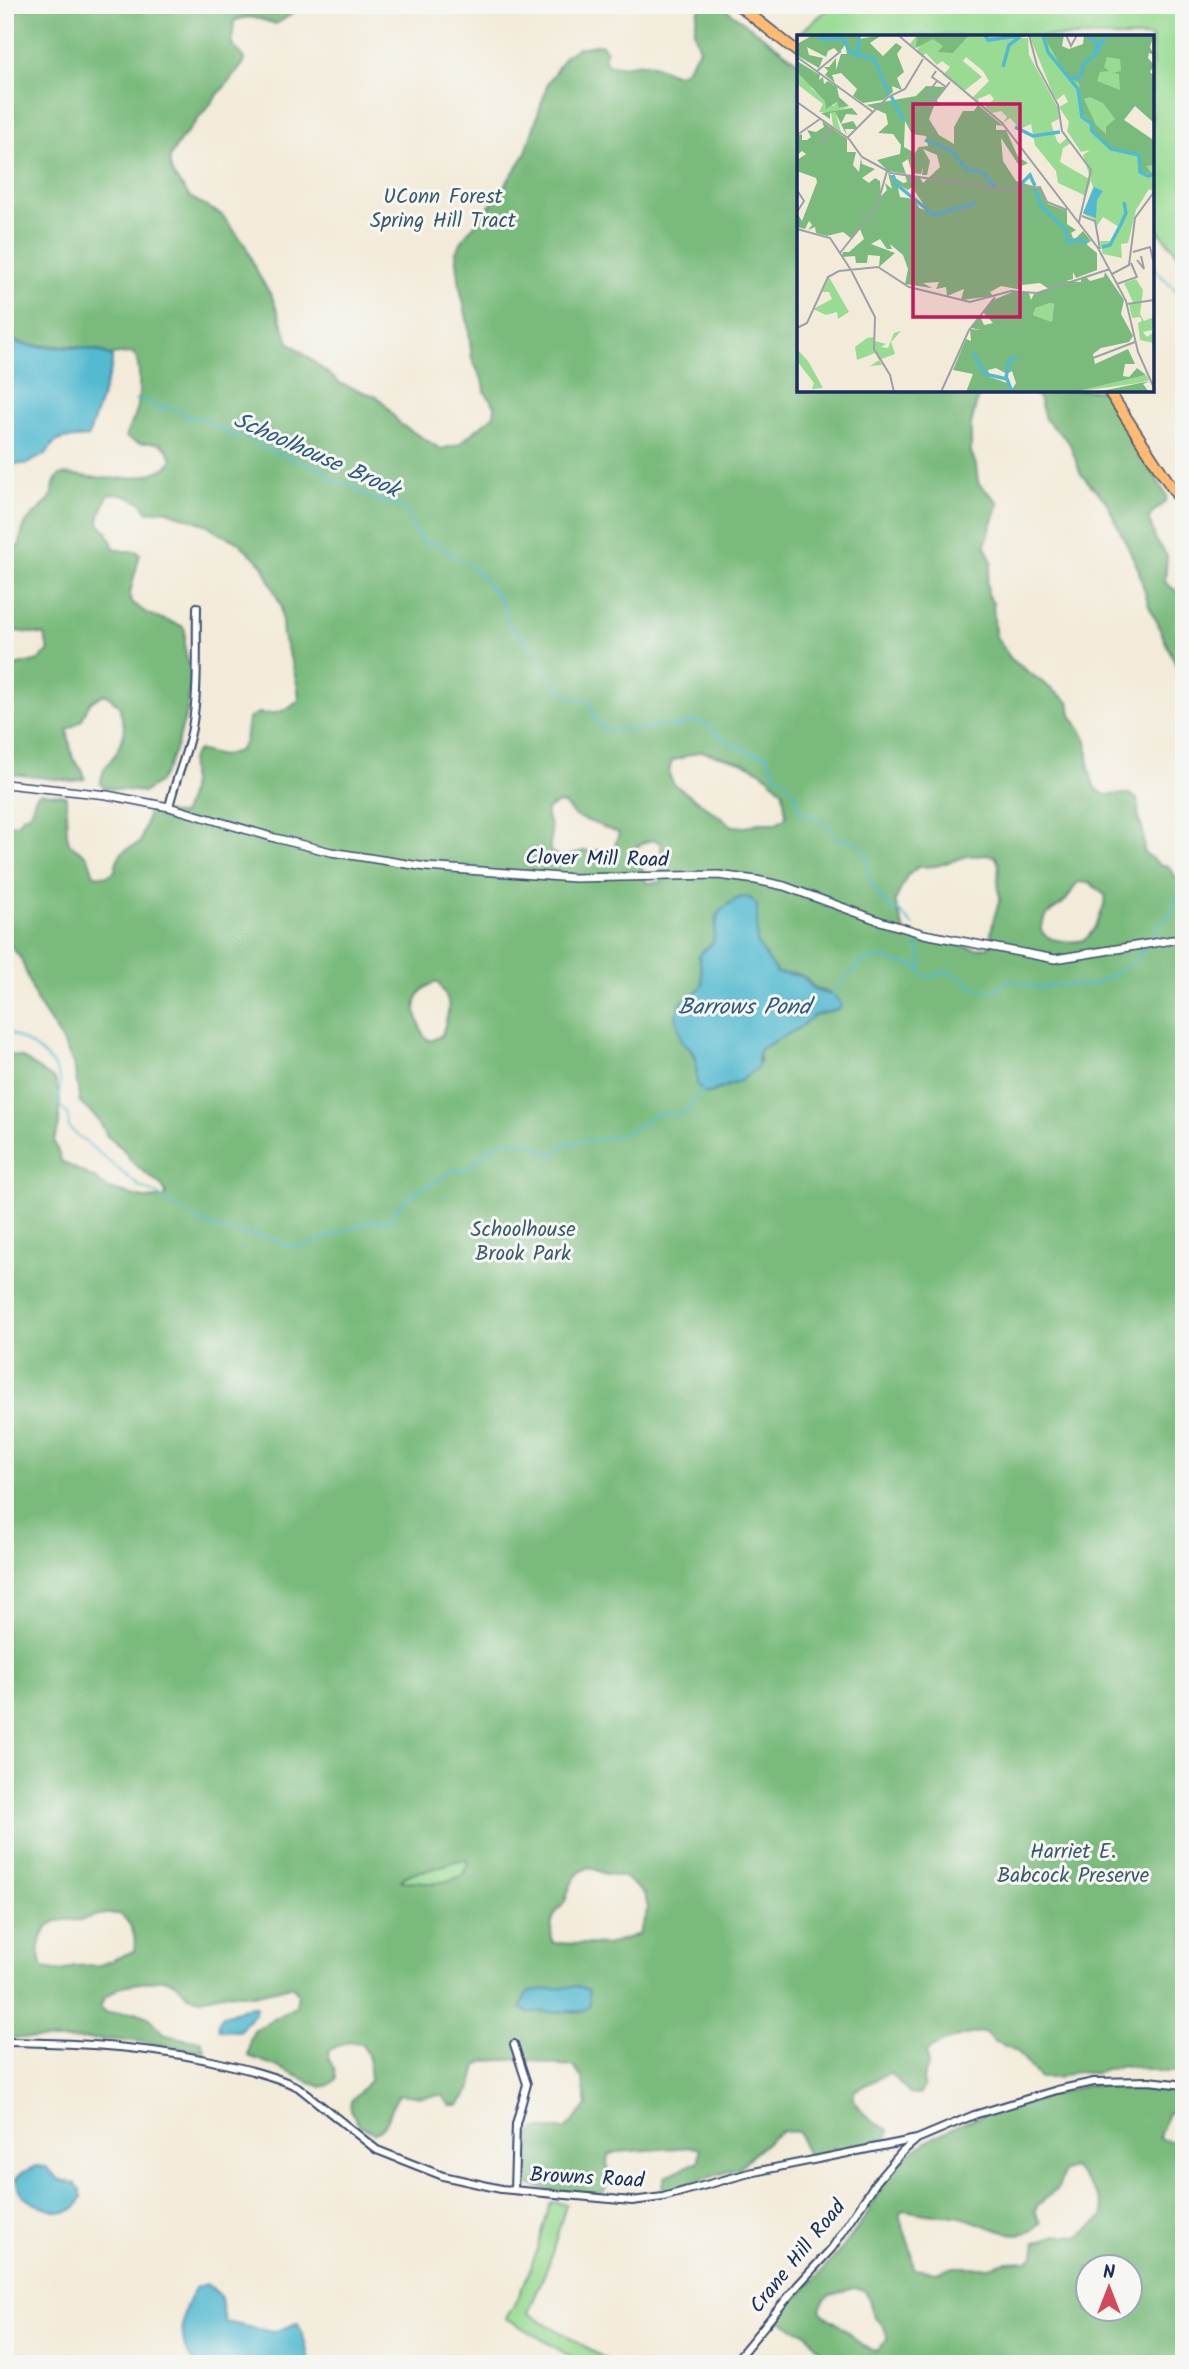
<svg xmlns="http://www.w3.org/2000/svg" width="1189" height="2369" viewBox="0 0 1189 2369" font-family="Kalam,sans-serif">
  <rect width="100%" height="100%" fill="#f6f6f2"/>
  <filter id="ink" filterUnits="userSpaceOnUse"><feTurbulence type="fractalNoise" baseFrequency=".0143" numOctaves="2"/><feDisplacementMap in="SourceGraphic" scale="14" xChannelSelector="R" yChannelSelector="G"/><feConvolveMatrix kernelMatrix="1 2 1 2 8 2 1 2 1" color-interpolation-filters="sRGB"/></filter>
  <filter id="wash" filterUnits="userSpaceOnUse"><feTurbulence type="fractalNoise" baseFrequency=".00686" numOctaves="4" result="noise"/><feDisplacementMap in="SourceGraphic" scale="28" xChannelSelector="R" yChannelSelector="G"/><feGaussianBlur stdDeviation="1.57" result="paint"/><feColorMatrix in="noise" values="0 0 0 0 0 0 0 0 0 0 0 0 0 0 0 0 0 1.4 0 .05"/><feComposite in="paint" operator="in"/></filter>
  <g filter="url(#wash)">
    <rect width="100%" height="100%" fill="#f3ebd9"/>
    <g fill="#99db93" stroke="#5a8578" stroke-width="2">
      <polygon points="833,5 1184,5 1184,260 1152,224 1152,37 797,35"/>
      <path d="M459,1860H465L468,1863L463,1876L440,1883H425L418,1881L407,1883L401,1880C414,1868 420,1873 435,1868C444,1866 449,1862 459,1860Z"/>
      <path d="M551,2202L566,2204L549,2263L528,2313L614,2364H583L506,2318C529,2283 539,2242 551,2202Z"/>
    </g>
    <g fill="#7abb7d" stroke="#4a756e" stroke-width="2" fill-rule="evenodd">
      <path d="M5,5H290L292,14L276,24C261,20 250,13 234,21L232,44L244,59V63L179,142L170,157V166L173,175L190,197L222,215L245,245L258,274L272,297L289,342L341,384L375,396L383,402L400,424L441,449L458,445L494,415L495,406L485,392L484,383L472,359L468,323L460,287L456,252L465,236L494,201L525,155L548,83L566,55L578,48L601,44L607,51L604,55L606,63C622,71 634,61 650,64C660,66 673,78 683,72C689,67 695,55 700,49L694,32L698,11L704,5L723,7L799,63V390H980L971,424V452L976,465L978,483L999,503L985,545L992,562L987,581L988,595L993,603L995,635L1011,659L1069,702L1071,715L1087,740L1089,769L1094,787L1105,795L1129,794L1137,799L1139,821L1143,830L1144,852L1159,864L1168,866L1184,889V2072H1166L1122,2065L1096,2073L1074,2072L1057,2078H1040L1017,2051L994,2041L984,2032C970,2032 936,2043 926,2052L928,2066L923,2078L924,2087L919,2094L910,2093L891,2074C878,2076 868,2085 855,2090L853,2098C858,2105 866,2118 873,2122C880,2127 883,2125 889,2131L886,2139L809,2157C802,2151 804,2140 799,2132L782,2131C773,2137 745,2159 740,2168L668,2190L662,2188L666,2176L699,2161L700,2149L693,2147L616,2152L608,2155C605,2166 611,2178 606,2187C605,2189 604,2191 603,2192C595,2197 536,2189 527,2184L526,2180L531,2150L530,2137L535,2129H566L587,2106L583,2080L573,2066L551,2064L525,2059L485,2061L477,2065L472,2087L459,2105H450L441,2095L421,2097L400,2094C387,2107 395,2121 374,2133L360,2125L350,2110L351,2101L370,2081L368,2055L362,2044L349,2041L329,2050L328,2058L335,2070L336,2079L329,2085L321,2087L273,2065L248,2056L250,2039L254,2031L296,2006L298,1993L292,1986L253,1995L227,1993L201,1999L188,1996L176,1983L164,1979L122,1986L104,1998L100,2008L105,2013L136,2012L148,2017L166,2035L188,2040H201L205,2052L147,2042L102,2039L55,2040L5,2037V1054L21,1057L55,1080L60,1097L59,1125L54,1141L62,1162L94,1178L109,1189L147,1199L165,1197L166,1193L161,1185L133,1163L122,1148L107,1136L98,1119L80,1103L74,1064L58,1034L36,1000L21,959L5,939V825C13,824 19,826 22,817L30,813L36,796L40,793L62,795L66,797L67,834L69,843L88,857L94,875L107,876L115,871C117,853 124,849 140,843L149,811L182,815C187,805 190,793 191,782C192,768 187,760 198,750L221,756L239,751L245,742L248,719L258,713C273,716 288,711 299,700L298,688L292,663L283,637L281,606L263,565L238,542L218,533L208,525L165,510L148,512L141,502L120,494L108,495L99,516L100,525L107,532L114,548L122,551H136L140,554L130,593L131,602L148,614L182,626L185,630V649L191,675L187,711L177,745L167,769L158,783L144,792L106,788L100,784L104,769L117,752L125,731L119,705L105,694C85,703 90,705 81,721L67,730L73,759L82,770L85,779L72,781L5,773V676L11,667L39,660L49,651L44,635L17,631L5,637V546H20C21,519 34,517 49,500C56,491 50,484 60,475C71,473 79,476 89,477C112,479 134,481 156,472C165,468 169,467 172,458C158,429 148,453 126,437C127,428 132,424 135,416C140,403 142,362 133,353L110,355L98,350L70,346L28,345L5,338ZM701,751C738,762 756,760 783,792L786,815L784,819L776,823H758L746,827L733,826L675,785C668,777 668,771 672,761ZM560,803L564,804L575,816L619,833L614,850L583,851L561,858L550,851C549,844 552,838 551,832C550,817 537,810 560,803ZM654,840L661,843L662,882L646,883L640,858L635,848L645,842ZM987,855L995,856L999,864L998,881L1000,899L993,921L989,947L976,949L907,934L903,927L895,901L907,876L918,867L936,866L968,856ZM1078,882L1090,883L1106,896C1104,907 1095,933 1085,939C1074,945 1034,941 1042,923C1050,907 1058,909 1066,900C1071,895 1072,888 1078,882ZM736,899L757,905V943L777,973C784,975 793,972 800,975C813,980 808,989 828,992L839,1009L813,1016L799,1028L760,1049L758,1053L760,1062L740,1081L711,1093C702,1075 697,1054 682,1041L681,1002L693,995L703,985L702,951L713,943L716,916ZM433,983H438C454,1006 449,1009 442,1035L431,1041C421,1036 422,1031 419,1022C412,1004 415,992 433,983ZM459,1860H465L468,1863L463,1876L459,1878L433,1884L418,1881L407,1883L401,1880C413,1869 422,1873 435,1868C444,1866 449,1862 459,1860ZM590,1867L603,1873L624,1877L645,1895L648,1908L639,1934L606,1945L553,1943C550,1932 550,1920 558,1910C561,1906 563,1906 565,1901C570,1886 574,1872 590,1867ZM119,1914C131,1921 138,1939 134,1951L100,1965L74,1966L62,1971L43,1968C35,1953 41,1926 58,1921C66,1918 73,1921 81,1920C94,1916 105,1913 119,1914ZM578,1986L580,2012H528L521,2008L525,1998Z"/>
      <path d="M1029,390H1102L1167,496C1165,509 1151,508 1149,519L1156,541L1167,556L1165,582L1184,597V683L1148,603L1138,568L1106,501L1081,474L1069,442L1045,419L1039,398Z"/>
      <path d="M1086,2085H1139L1184,2089V2111L1168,2113L1159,2137C1168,2143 1174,2141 1184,2138V2364H832L807,2334L780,2321L778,2317L780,2313C811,2285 842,2252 865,2217C877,2198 886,2175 904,2159C950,2117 1028,2102 1086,2085ZM1073,2168C1085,2179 1106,2201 1103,2217L1079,2236L1057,2235L1036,2242L1034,2255L1028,2261L1006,2262L989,2267H954L935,2272L914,2269L910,2247L900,2218V2213L904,2210C912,2211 919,2213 926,2214C939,2216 952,2214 964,2218C986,2224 1023,2247 1041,2223L1035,2211L1037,2206L1058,2188L1064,2171ZM1088,2268H1130V2310H1088ZM853,2288L864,2290C871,2300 869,2303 873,2313C878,2324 885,2322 888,2339L877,2351C860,2347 851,2335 838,2324C832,2319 825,2318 820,2310C825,2291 838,2295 853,2288Z"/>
    </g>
    <g fill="#52bad0" stroke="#367497" stroke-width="2">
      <path d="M5,338C12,340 19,344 26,345C55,351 85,342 112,357V366L88,437L62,439L54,443L46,454L27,464H5Z"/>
      <path d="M741,897L750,898L757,905V943L777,973L802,976C807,980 810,987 815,990C826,996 835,991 841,1005L839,1009L813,1016L799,1028L760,1049L758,1053V1067L740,1081L706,1094L697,1085L696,1056L691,1049L682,1041L676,1015L681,1002L693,995L703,985L699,955L713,943C716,919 716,908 741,897Z"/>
      <polygon points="578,1986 589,1990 589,2006 584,2011 528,2012 521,2008 526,1994 530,1991"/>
      <path d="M251,2006H256L255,2013L239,2031L219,2030L218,2023L223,2016C232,2014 240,2009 251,2006Z"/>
      <path d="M36,2166L46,2167L60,2180L75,2183L80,2189L82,2198C72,2218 57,2213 40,2206C26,2200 18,2195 16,2179L21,2173Z"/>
      <path d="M206,2284C223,2293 222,2306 225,2322L273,2332L298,2323L304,2339L310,2364H197C180,2353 180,2321 187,2304C189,2298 193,2293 195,2288Z"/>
    </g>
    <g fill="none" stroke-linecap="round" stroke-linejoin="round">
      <g stroke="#52bad0" stroke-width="2">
        <polyline points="1152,266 1175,290 1184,285"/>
        <path d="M135,400L149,401L158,410H162L166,404L173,410H181L186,417L202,418L212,426L224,429L232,436L246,437L270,451L326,470L333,481L352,485L371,499L387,502L405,509L413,530L423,542L434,543L475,569L501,601L509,625L523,637L561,692L574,699L589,701L594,718L606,730L645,729L663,724L676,727L690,722H703L731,745L747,749L749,753L754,755L758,752L767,756L776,775L786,781L798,798V807L800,812C815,816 832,826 840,840L853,841L867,851L868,876L877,892L893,911L898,910L913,926"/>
        <path d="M914,937C916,949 926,957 920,970L923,975C931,977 937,977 943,971L960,976L969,984L984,991H994L1009,980L1040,988L1051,985H1092L1115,974L1135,960L1148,946"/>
        <polyline points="1151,941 1159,923 1170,914 1180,890 1184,890"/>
        <polyline points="832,995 847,976 856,971 860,963 865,960 884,958 897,963 912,964 920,970"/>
        <path d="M5,1030C25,1041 55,1056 60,1080C61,1087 59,1096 58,1103L68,1115L69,1128L140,1187L157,1194L199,1221L225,1231L266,1237L286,1246L308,1245L370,1221H385L393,1217L397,1207L415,1192L439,1180L448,1172L467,1169L489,1148L503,1141H522L535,1145L552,1157L566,1143C587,1142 608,1140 627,1132C636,1128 654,1114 663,1113C668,1113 673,1117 679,1116L693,1103L703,1089"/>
      </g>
    </g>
  </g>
  <g filter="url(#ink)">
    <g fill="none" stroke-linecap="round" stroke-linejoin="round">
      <defs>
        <g id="minor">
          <path d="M169,807C175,780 187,755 192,728C199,688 196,647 197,607"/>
          <path d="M5,2042C83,2043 161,2047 237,2067C258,2072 279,2078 298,2087L377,2150L443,2176L501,2189L632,2201L663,2197L749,2173L917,2139L974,2115L1057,2090L1094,2082L1149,2081L1184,2085"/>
          <polyline points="514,2044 527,2084 516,2124 514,2190"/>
          <polyline points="733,2364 798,2285 832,2248 877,2181 902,2152 915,2141"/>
        </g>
        <polyline id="tertiary" points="5,784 107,795 169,807 275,838 331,852 426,867 574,878 718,875 756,880 784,886 880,921 924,934 1055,959 1172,940 1184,940"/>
        <g id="primary">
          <polyline points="738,5 799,53"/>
          <polyline points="1108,390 1184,506"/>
        </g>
      </defs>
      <use href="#minor" stroke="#3b4b70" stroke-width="10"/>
      <use href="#tertiary" stroke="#3b4b70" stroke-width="10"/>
      <use href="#primary" stroke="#3b4b70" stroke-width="13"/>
      <use href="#minor" stroke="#fff" stroke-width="6"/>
      <use href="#tertiary" stroke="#fff" stroke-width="7"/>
      <use href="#primary" stroke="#ffbb71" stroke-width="10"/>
    </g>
  </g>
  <g text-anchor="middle" stroke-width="6" stroke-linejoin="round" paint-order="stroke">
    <g font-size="21" fill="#3a5a6b" stroke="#f6f6f2">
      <text x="443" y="203">UConn Forest<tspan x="443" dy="24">Spring Hill Tract</tspan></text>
      <text x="523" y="1236">Schoolhouse<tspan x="523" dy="24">Brook Park</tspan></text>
      <text x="1073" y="1858">Harriet E.<tspan x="1073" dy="24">Babcock Preserve</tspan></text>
    </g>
    <g font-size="21" fill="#1b2f5e" stroke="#f6f6f2">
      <text transform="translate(597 858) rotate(1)" y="7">Clover Mill Road</text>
      <text transform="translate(587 2177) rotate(3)" y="7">Browns Road</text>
      <text transform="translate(797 2256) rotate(-51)" y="7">Crane Hill Road</text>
    </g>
    <g font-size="23" font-style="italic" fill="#2c5980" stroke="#f6f6f2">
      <text transform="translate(317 454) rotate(24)" y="8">Schoolhouse Brook</text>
      <text x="744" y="1014">Barrows Pond</text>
    </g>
  </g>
  <g transform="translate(797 35)">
    <rect width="357" height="357" fill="#f3ebd9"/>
    <path d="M120,0L231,3L232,20L261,73L262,84L254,88L260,106L263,109L270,103L274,108L266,113L263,127L294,145L289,161L261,148L259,136L238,110L234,89L223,94L213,83L206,88L210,82L204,76L195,78L188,72L197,64L193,59L181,64L183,69L175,63L192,46L186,36L169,22L166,26L185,42L167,56L146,40L153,32L145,26L140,30L129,18L125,22L120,15L125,8L118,13L113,9ZM232,0H264L262,24L268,26L294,13L288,0L303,4L314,0L343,61L349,58L354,63L356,85L339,70L328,77L327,85L357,105V157L352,154L339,175L331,208L324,209L325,223L306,219L304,212L303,206H314L322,192L306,182L300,191L297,184L286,179L296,152L286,120L293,115L284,117L270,96L272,87L262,72L271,67L267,59L260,65L256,59ZM0,37L9,44L23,39L14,53L36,71L40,67L42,73L54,72L38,76L44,97L36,91L34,77H22L26,69L0,49ZM32,242L52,277L41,284L40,277L29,280L16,274L35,264L32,257H25ZM339,244L346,255L343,279L347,286L357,282L355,295L346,297L350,302L357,297V308L343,305L341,288L345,286L343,282L335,283L332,269L336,267L327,248ZM253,268L257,269L255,287L236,280L237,273ZM104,296L94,307L98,319L82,325L85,330L73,331L82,325L78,318L60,325L58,312L70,303L78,302V306L89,309L84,312L91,313L97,298ZM0,314L11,326L26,353L15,354L17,348L0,326ZM349,340L352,345L342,348L277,357Z" fill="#99db93"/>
    <path d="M16,0H61L62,4L85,0L73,8L86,21L99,8L105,12L100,19L107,37L100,43L105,55L95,51L96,57L86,65L66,68L56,61L60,54L44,38L35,40L38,48L28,40L31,36L27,32H32L39,23V35L44,19H50L48,10L42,18L37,13L31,16L29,22L10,12L12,20L26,23L22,33L1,21L0,9ZM120,0H172L156,18L141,17L146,11L136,4L119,13ZM246,0H267L265,11L272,14L286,9L287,0H357L353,12L357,20L352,18L351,23L357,30L353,37L357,41V88L338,71L327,85L357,106V130L349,131L355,139L344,137L343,119L314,114L295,95L294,86L285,79L282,48L270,42ZM310,22L323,24L324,36L316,38L322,39L323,55L300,46L303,37L312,36L307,32ZM293,62L306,68L318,84L309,92V99L299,90L287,64ZM0,26L23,40L22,45L26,42L27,49L31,46L40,52L42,62L52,71L42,73L40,67L29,74L28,66L0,37ZM129,51L148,52L139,64L143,71H137L132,84L142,100L157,109V92L166,76H177L181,70L206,91L199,90V95H209L221,122L231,128L223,132L204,103L206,126L219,146L243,153L251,169L270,176V189L279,195L274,198L277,205L286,196L294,206L289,209L300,218V235L279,243L276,237V244L269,246L284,247V243L294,239L289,242L293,246L307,242L308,237L327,265L324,279L336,301L332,307L304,313L296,319L298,329L331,314L338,329H328L326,341L332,342L340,333L349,340L277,357H169L176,339L156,335L169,304L174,306L173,294L184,295L174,293L183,281L187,290L196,288L186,277L196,265L218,256L232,258L234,265L237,259L252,254L243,248L225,250V255L204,251L193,257L196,261L164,265L167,254L150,261L149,252L139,254L142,247L126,248L135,253L108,249L111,234L106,220L93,209L95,214H90L83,204L74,209L98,218L82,232L83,221L71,220L70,228H59L58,221L45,222L46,217H52L67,204L63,194L55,204L46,197L30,201L19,198L18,192L11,195L15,190L12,186L8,194L0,192V178L5,186L20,147L19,143L0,136V125L9,119L5,116L0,120V101L5,99V105H10L14,102L10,95L19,97L27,92L25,86L50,104V117H59L56,130L62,137L64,123L65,129L78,134L65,143L72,148L78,143L83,146L84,161L90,155L88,148L95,154L91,138L106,148L110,147L108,140L122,141L126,148L143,132L140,120L126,114L133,126L130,140H125L126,132L124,139L115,138L111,124L105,128L109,139L91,136L80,125L103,119L104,110L96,99L81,98L91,89L89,79L69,70L119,61ZM108,86L115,99L129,101L131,111L122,112L118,118L107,112ZM100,149L111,155L115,152L131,176L122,173L118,164L103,162ZM253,268L257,269L255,287L236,280L238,273ZM199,333L210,339L215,336L219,348L214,356L213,349L193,342L191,335ZM55,73L61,80L49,79L44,89L56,86L61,94H48L50,101L38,77L33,78V84L24,78ZM353,346L346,349L352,357H300Z" fill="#7abb7d" fill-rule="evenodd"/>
    <path d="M297,152L306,156L300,165L299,183L286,178Z" fill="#52bad0"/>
    <path fill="none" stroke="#52bad0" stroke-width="3.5" d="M62,0L61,20L77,24L92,59M188,0L191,5L228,0M246,0L251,17L281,54L285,82L294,88L295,96L314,114L342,120L343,137L351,141L357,139M22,4H47L53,17L61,20M298,21L308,0M206,32L212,10L223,2M273,44L284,41L286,30L297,21L301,8L289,0M94,61L107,86M218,92L236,101L263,97M128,105L153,115L171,135L185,137L198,152M96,140L99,149L137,180L179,168M221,152L233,140L238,151M238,154L244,171L269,195L271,207L282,204L290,209M305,212L313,210L324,189L329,178L327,167M176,318L188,339L210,344L215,357M209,343L212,326L220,322"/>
    <path fill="none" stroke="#9da0a8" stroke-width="2" d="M101,0L205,88L301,213L329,266L341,317L357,353M232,0L240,31L261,70L265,96L294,135L282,187M269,0L274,11L280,0M0,22L76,77M20,36L44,16M139,36L135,42L149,52M140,46L129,60L138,66L153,47M0,67L52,104L65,122L94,138L211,155L243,152L250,167L270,175M0,100L23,84M50,103L91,62L108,54L126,24M29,111L25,105L35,93M0,155L7,166L0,177M285,181L298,186L303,214M0,194L33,203L54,235L78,282L77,314L93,340L97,357M336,217L353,212L356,225M43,218L80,171L90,136M340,225L347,234L344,221M315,239L332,230L338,183L357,157M320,249L340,242L334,228M330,269L357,265M0,293L10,288L31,242L42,236L81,232L112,252L173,267L214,256L240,258L313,234M296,323L338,307M144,357L172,295L198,262"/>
    <path fill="#c2185b" fill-opacity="0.15" stroke="#c2185b" stroke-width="3.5" d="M116,69H223V282H116Z"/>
    <rect width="357" height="357" fill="none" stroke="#1b2f5e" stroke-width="3.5"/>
  </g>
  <rect width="1189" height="2369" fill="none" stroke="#f6f6f2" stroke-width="28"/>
  <g transform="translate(1109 2288)"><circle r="33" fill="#f6f6f2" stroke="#9ea6b7" stroke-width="2"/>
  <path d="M0-5L12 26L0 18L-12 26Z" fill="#d1495b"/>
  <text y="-10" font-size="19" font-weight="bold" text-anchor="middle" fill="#1b2f5e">N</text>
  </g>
</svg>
